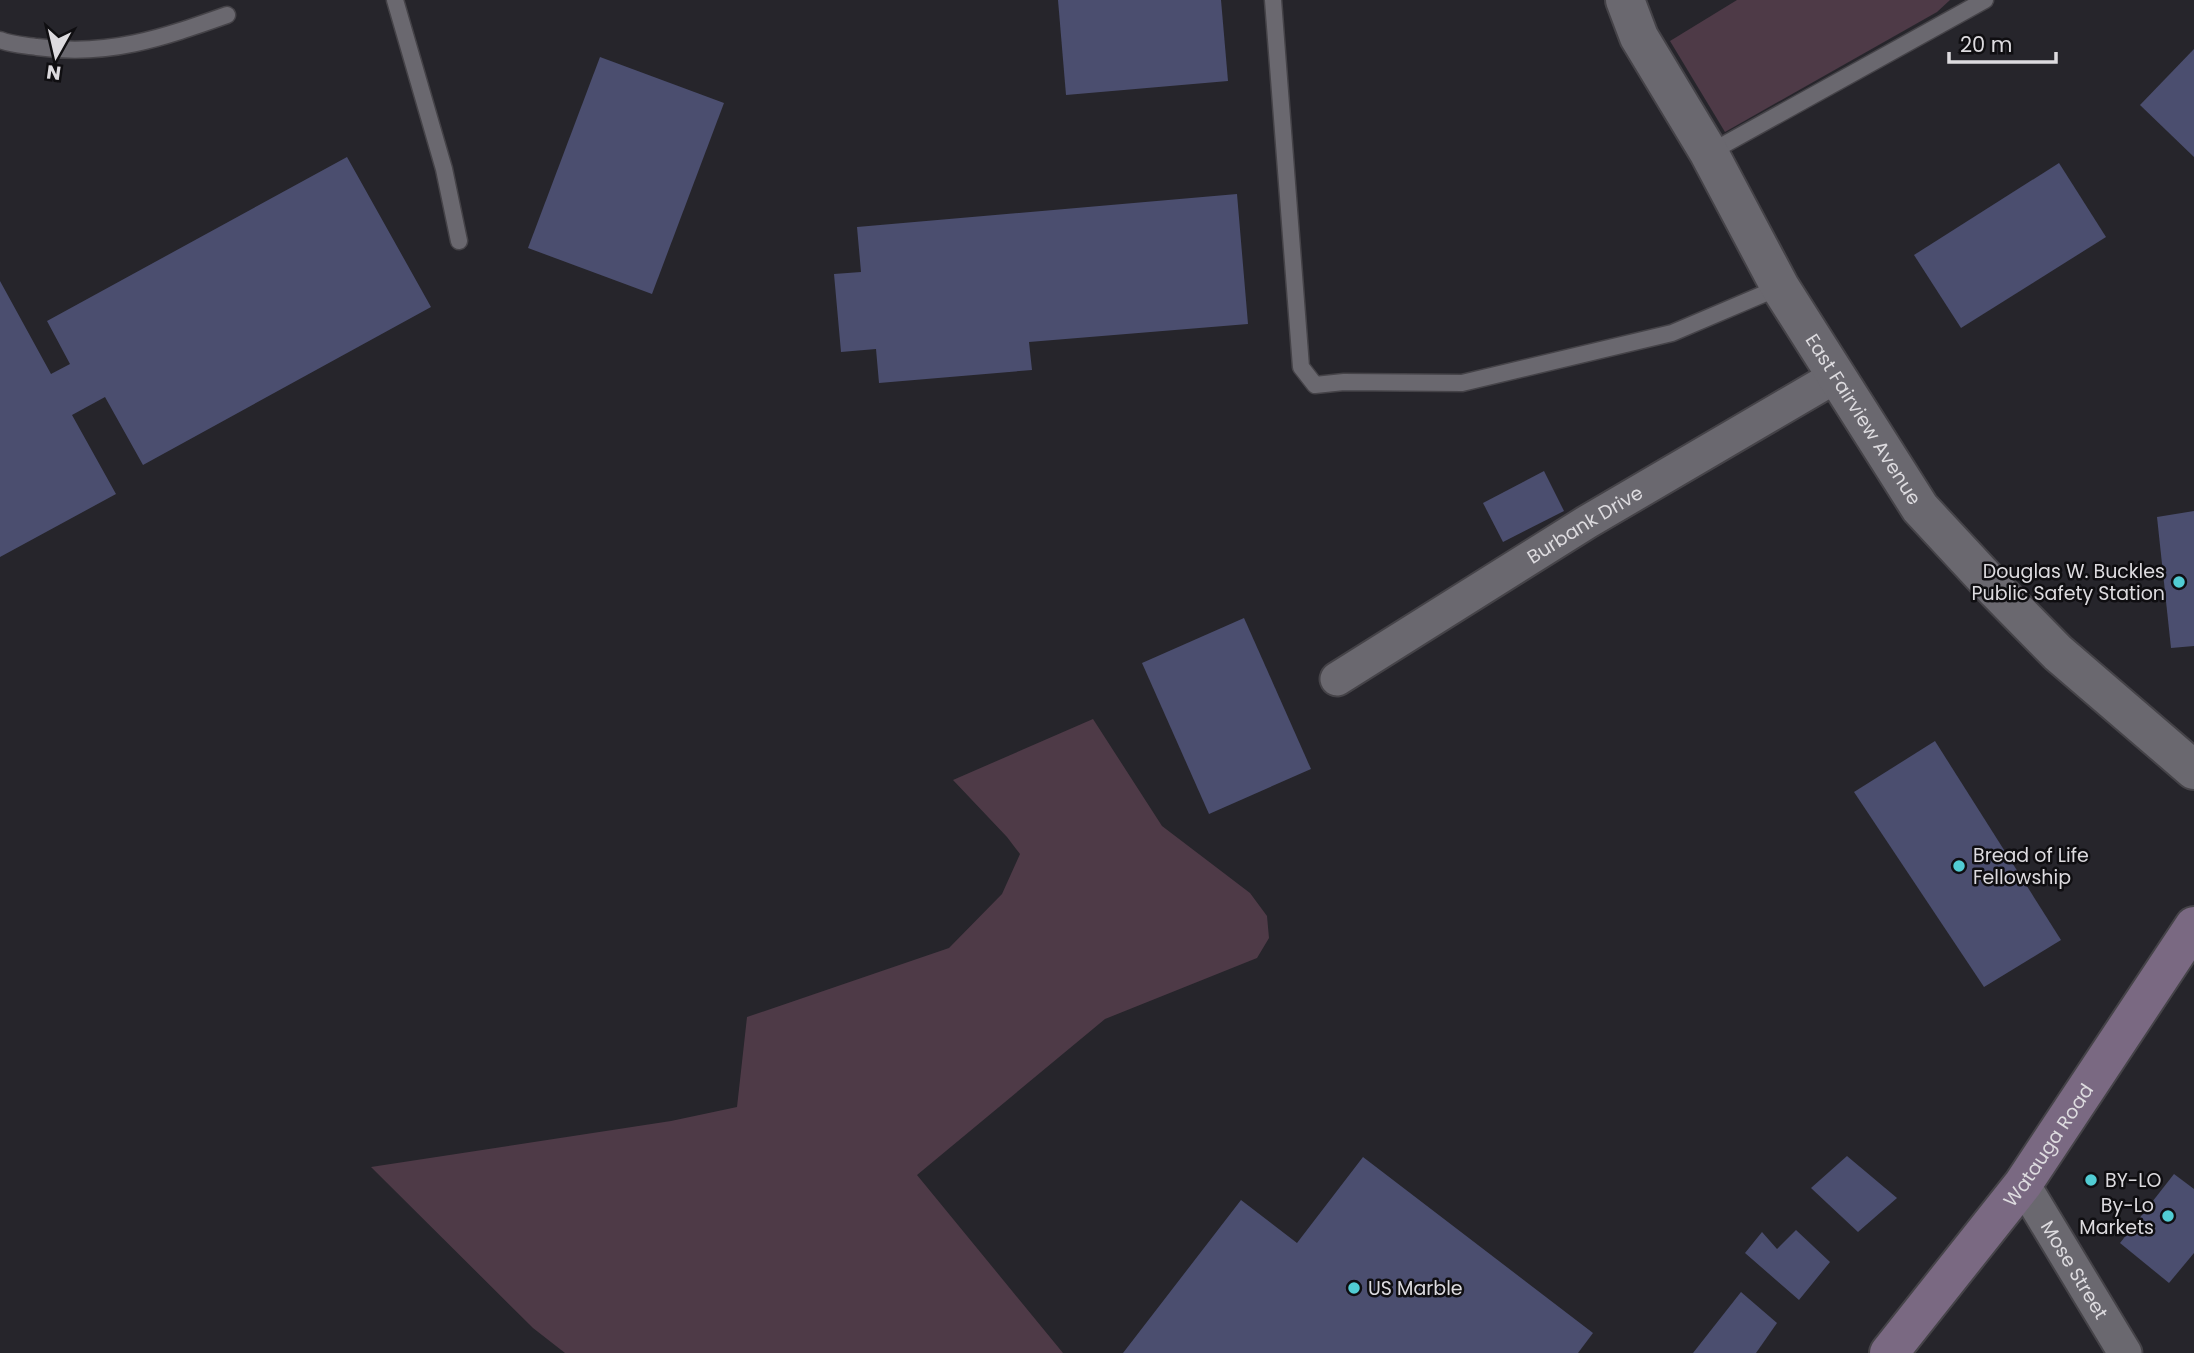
<svg xmlns="http://www.w3.org/2000/svg" width="2194" height="1353" viewBox="0 0 2194 1353" font-family="Poppins,sans-serif">
  <rect width="100%" height="100%" fill="#26252b"/>
  <g fill="#4e3a47">
    <polygon points="1737,0 1950,0 1937,12 1725,132 1670,41"/>
    <polygon points="1093,719 1162,826 1250,893 1267,916 1269,938 1257,958 1105,1019 917,1175 1063,1353 565,1353 533,1328 371,1167 671,1121 737,1107 747,1017 949,948 1002,894 1020,854 1007,837 953,780"/>
  </g>
  <g fill="#4b4e6f">
    <polygon points="1058,0 1221,0 1228,81 1066,95"/>
    <polygon points="2194,49 2194,157 2140,105"/>
    <polygon points="600,57 724,103 652,294 528,248"/>
    <polygon points="347,157 431,307 143,465 105,397 72,415 116,494 0,557 0,281 51,374 70,364 47,321"/>
    <polygon points="2059,163 2106,237 1961,328 1914,255"/>
    <polygon points="1237,194 1248,324 1029,342 1032,370 879,383 876,349 841,352 834,274 861,272 857,227"/>
    <polygon points="1544,471 1564,511 1503,542 1483,503"/>
    <polygon points="2194,511 2194,646 2171,648 2157,517"/>
    <polygon points="1244,618 1311,769 1209,814 1142,663"/>
    <polygon points="1935,741 2061,940 1984,987 1854,792"/>
    <polygon points="1847,1156 1897,1198 1858,1232 1811,1188"/>
    <polygon points="1363,1157 1593,1333 1578,1353 1123,1353 1241,1200 1297,1243"/>
    <polygon points="2174,1174 2194,1189 2194,1253 2169,1283 2120,1243"/>
    <polygon points="1796,1230 1830,1262 1799,1300 1745,1253 1762,1232 1777,1249"/>
    <polygon points="1741,1292 1777,1323 1756,1353 1693,1353"/>
  </g>
  <g fill="none" stroke-linecap="round" stroke-linejoin="round">
    <defs>
      <g id="service">
        <polyline points="395,0 444,169 459,241"/>
        <polyline points="1273,0 1301,367 1315,385 1344,382 1462,383 1672,333 1780,287"/>
        <path d="M0,40C12,45 25,45 37,47C108,57 162,38 227,15"/>
        <polyline points="1709,153 1985,0"/>
      </g>
      <g id="minor">
        <path id="s1" d="M1337,679L1587,522L1838,375"/>
        <path id="s2" d="M2023,1184L2125,1353"/>
      </g>
      <g id="tertiary">
        <path id="s3" d="M1625,0L1639,37L1709,153L1780,287L1920,508L1997,591L2058,653L2194,770"/>
      </g>
      <g id="secondary">
        <path id="s4" d="M1889,1353L2023,1184L2194,926"/>
      </g>
    </defs>
    <use href="#service" stroke="#454348" stroke-width="19"/>
    <use href="#minor" stroke="#454348" stroke-width="37"/>
    <use href="#tertiary" stroke="#454348" stroke-width="42"/>
    <use href="#secondary" stroke="#454348" stroke-width="42"/>
    <use href="#service" stroke="#6a686f" stroke-width="16"/>
    <use href="#minor" stroke="#6a686f" stroke-width="33"/>
    <use href="#tertiary" stroke="#6a686f" stroke-width="38"/>
    <use href="#secondary" stroke="#7a6982" stroke-width="38"/>
  </g>
  <g fill="#51ccd3" stroke="#0f0e11" stroke-width="2.5">
    <circle cx="2179" cy="582" r="7"/>
    <circle cx="1959" cy="866" r="7"/>
    <circle cx="2091" cy="1180" r="7"/>
    <circle cx="2168" cy="1216" r="7"/>
    <circle cx="1354" cy="1288" r="7"/>
  </g>
  <g text-anchor="middle" stroke-width="5" stroke-linejoin="round" paint-order="stroke">
    <g font-size="19" fill="#dddbdf" stroke="#0f0e11">
      <text dy="7" stroke="none"><textPath href="#s3" startOffset="483">East Fairview Avenue</textPath></text>
      <text dy="7" stroke="none"><textPath href="#s1" startOffset="292">Burbank Drive</textPath></text>
      <text dy="7" stroke="none"><textPath href="#s4" startOffset="262">Watauga Road</textPath></text>
      <text dy="7" stroke="none"><textPath href="#s2" startOffset="100">Mose Street</textPath></text>
    </g>
    <g font-size="19" fill="#dddbdf" stroke="#0f0e11" text-anchor="start">
      <text x="2165" y="578" text-anchor="end">Douglas W. Buckles<tspan x="2165" dy="22">Public Safety Station</tspan></text>
      <text x="1973" y="862">Bread of Life<tspan x="1973" dy="22">Fellowship</tspan></text>
      <text x="2105" y="1187">BY-LO</text>
      <text x="2154" y="1212" text-anchor="end">By-Lo<tspan x="2154" dy="22">Markets</tspan></text>
      <text x="1368" y="1295">US Marble</text>
    </g>
  </g>
  <g transform="translate(56 56) rotate(188)" stroke="#0f0e11" stroke-width="5" paint-order="stroke">
  <path d="M0-5L12 26L0 18L-12 26Z" fill="#dddbdf"/>
  <text y="-10" font-size="19" font-weight="bold" text-anchor="middle" fill="#dddbdf">N</text>
  </g>
  <path d="M1949 52v10h107v-10" fill="none" stroke="#dddbdf" stroke-width="3.5"/>
  <text x="1960" y="52" font-size="21" fill="#dddbdf" stroke="#0f0e11" stroke-width="5" paint-order="stroke">20 m</text>
</svg>
